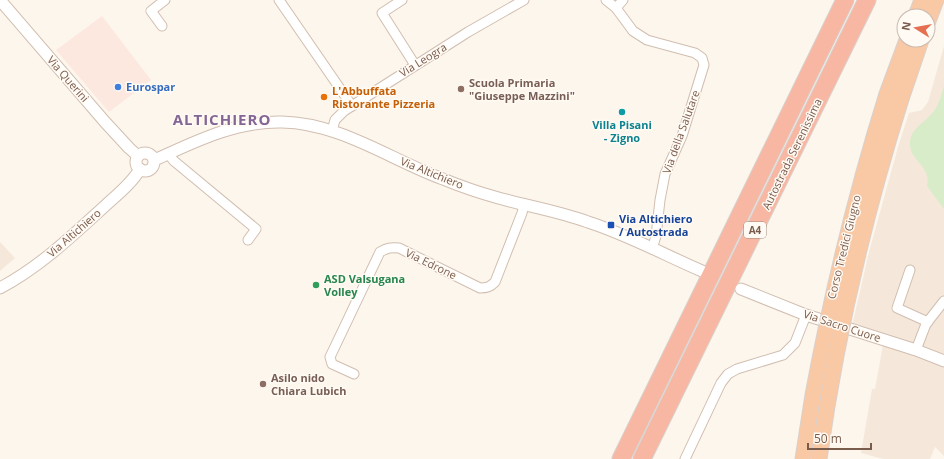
<svg xmlns="http://www.w3.org/2000/svg" width="944" height="459" viewBox="0 0 944 459" font-family="'Open Sans',sans-serif">
  <rect width="100%" height="100%" fill="#fdf6ec"/>
  <g fill="#f5e8da">
    <polygon points="944,46 944,456 935,447 930,459 883,459 861,453 872,389 875,389 883,345 850,335 869,252 898,147 909,113 922,110 928,102"/>
    <polygon points="0,242 15,258 0,271"/>
  </g>
  <polygon fill="#fde8e0" points="102,16 151,80 109,112 56,50"/>
  <path fill="#d8ecc9" d="M944,86V209L927,186C932,166 908,160 910,142C911,126 930,121 937,106C940,100 942,92 944,86Z"/>
  <g fill="none" stroke-linecap="round" stroke-linejoin="round">
    <defs>
      <g id="minor">
        <polyline points="279,0 352,106"/>
        <polyline points="402,0 382,13 415,65"/>
        <polyline points="606,0 616,8 633,31 647,40 695,53 702,58 704,65 682,136 665,174 660,200 656,236 652,249"/>
        <polyline points="616,8 623,0"/>
        <polyline points="162,26 151,11 165,0"/>
        <polyline points="332,131 335,120 344,111 468,32 524,0"/>
        <polyline points="168,154 174,161 256,229 248,240"/>
        <polyline points="910,270 897,308 928,322"/>
        <polyline points="916,350 926,324 944,301"/>
        <path d="M354,374L332,364L330,357L380,252C387,248 391,247 399,248L480,288C487,288 490,287 495,282L522,213L524,205"/>
        <polyline points="685,459 721,383 728,374 737,369 783,355 795,343 806,315"/>
      </g>
      <g id="tertiary">
        <polyline points="0,0 105,122 129,148 138,156"/>
        <circle cx="145" cy="162" r="9"/>
        <path d="M154,159L159,158C198,140 238,121 282,122C340,123 391,160 443,179C460,186 477,192 495,197C526,206 558,211 588,222C626,234 665,255 702,271"/>
        <path d="M0,288C40,267 73,235 106,205C118,194 132,183 140,169"/>
        <polyline points="741,289 806,315 916,350 944,361"/>
      </g>
      <g id="trunk">
        <polyline points="916,16 922,0"/>
        <polyline points="928,21 936,0"/>
        <polyline points="887,94 907,40"/>
        <polyline points="901,99 921,40"/>
        <polyline points="803,459 813,395"/>
      </g>
      <g id="motorway">
        <polyline points="621,459 845,0"/>
        <polyline points="642,459 867,0"/>
      </g>
    </defs>
    <use href="#minor" stroke="#d1beb0" stroke-width="11"/>
    <use href="#tertiary" stroke="#d1beb0" stroke-width="13"/>
    <use href="#trunk" stroke="#dad1cd" stroke-width="17"/>
    <use href="#motorway" stroke="#dad1cd" stroke-width="19"/>
    <use href="#minor" stroke="#fff" stroke-width="9"/>
    <use href="#tertiary" stroke="#fff" stroke-width="11"/>
    <use href="#trunk" stroke="#f9c8a4" stroke-width="15"/>
    <use href="#motorway" stroke="#f7b7a3" stroke-width="17"/>
    <defs>
      <g id="trunk-bridge">
        <path d="M813,395C832,293 856,193 887,94"/>
        <path d="M819,459C836,336 864,217 901,99"/>
      </g>
    </defs>
    <use href="#trunk-bridge" stroke="#dad1cd" stroke-width="17" stroke-linecap="butt"/>
    <use href="#trunk-bridge" stroke="#f9c8a4" stroke-width="15"/>
  </g>
  <circle fill="#3f7fe0" stroke="#fffaf3" stroke-width="1.5" cx="118" cy="87" r="4"/>
  <g fill="#8d6e63" stroke="#fffaf3" stroke-width="1.5">
    <circle cx="461" cy="89" r="4"/>
    <circle cx="263" cy="384" r="4"/>
  </g>
  <circle fill="#e8710a" stroke="#fffaf3" stroke-width="1.5" cx="324" cy="97" r="4"/>
  <circle fill="#0f9aa8" stroke="#fffaf3" stroke-width="1.5" cx="622" cy="112" r="4"/>
  <rect fill="#1a4fb4" stroke="#fffaf3" stroke-width="1.5" x="607" y="221" width="8" height="8" rx="2"/>
  <circle fill="#2e9e5b" stroke="#fffaf3" stroke-width="1.5" cx="316" cy="285" r="4"/>
  <g text-anchor="middle" stroke-width="3" stroke-linejoin="round" paint-order="stroke">
    <rect fill="#fffaf3" stroke="#a28b7f" stroke-width="1" x="744" y="222" width="22" height="16" rx="3"/>
    <g font-size="10" font-weight="bold" fill="#7a5c4d">
      <text x="755" y="234">A4</text>
    </g>
    <g font-size="11" fill="#7a5c4d" stroke="#fffaf3">
      <text transform="translate(423 60) rotate(-32)" y="4">Via Leogra</text>
      <text transform="translate(68 79) rotate(49)" y="4">Via Querini</text>
      <text transform="translate(681 132) rotate(-70)" y="4">Via della Salutare</text>
      <text transform="translate(792 154) rotate(-64)" y="4">Autostrada Serenissima</text>
      <text transform="translate(432 173) rotate(22)" y="4">Via Altichiero</text>
      <text transform="translate(74 233) rotate(-41)" y="4">Via Altichiero</text>
      <text transform="translate(844 247) rotate(-76)" y="4">Corso Tredici Giugno</text>
      <text transform="translate(431 264) rotate(26)" y="4">Via Edrone</text>
      <text transform="translate(842 326) rotate(18)" y="4">Via Sacro Cuore</text>
    </g>
    <g font-size="11" font-weight="bold" fill="#785e54" stroke="#fffaf3" text-anchor="start">
      <text x="469" y="87">Scuola Primaria<tspan x="469" dy="13">"Giuseppe Mazzini"</tspan></text>
      <text x="271" y="382">Asilo nido<tspan x="271" dy="13">Chiara Lubich</tspan></text>
    </g>
    <g font-size="11" font-weight="bold" fill="#366cbe" stroke="#fffaf3" text-anchor="start">
      <text x="126" y="91">Eurospar</text>
    </g>
    <g font-size="11" font-weight="bold" fill="#c56008" stroke="#fffaf3" text-anchor="start">
      <text x="332" y="95">L'Abbuffata<tspan x="332" dy="13">Ristorante Pizzeria</tspan></text>
    </g>
    <g font-size="11" font-weight="bold" fill="#0d838f" stroke="#fffaf3">
      <text x="622" y="129">Villa Pisani<tspan x="622" dy="13">- Zigno</tspan></text>
    </g>
    <g font-size="11" font-weight="bold" fill="#164399" stroke="#fffaf3" text-anchor="start">
      <text x="619" y="223">Via Altichiero<tspan x="619" dy="13">/ Autostrada</tspan></text>
    </g>
    <g font-size="11" font-weight="bold" fill="#27864d" stroke="#fffaf3" text-anchor="start">
      <text x="324" y="283">ASD Valsugana<tspan x="324" dy="13">Volley</tspan></text>
    </g>
    <g font-size="15" font-weight="bold" letter-spacing="1" fill="#846695" stroke="#fffaf3">
      <text x="222" y="125">ALTICHIERO</text>
    </g>
  </g>
  <g transform="translate(916 28) rotate(281)"><circle r="19" fill="#fffaf3" stroke="#cabbb1"/>
  <path d="M0-3L7 15L0 10L-7 15Z" fill="#e76f51"/>
  <text y="-6" font-size="11" font-weight="bold" text-anchor="middle" fill="#7a5c4d">N</text>
  </g>
  <path d="M808 443v6h63v-6" fill="none" stroke="#7a5c4d" stroke-width="2"/>
  <text x="814" y="443" font-size="12" fill="#7a5c4d" stroke="#fffaf3" stroke-width="3" paint-order="stroke">50 m</text>
</svg>
